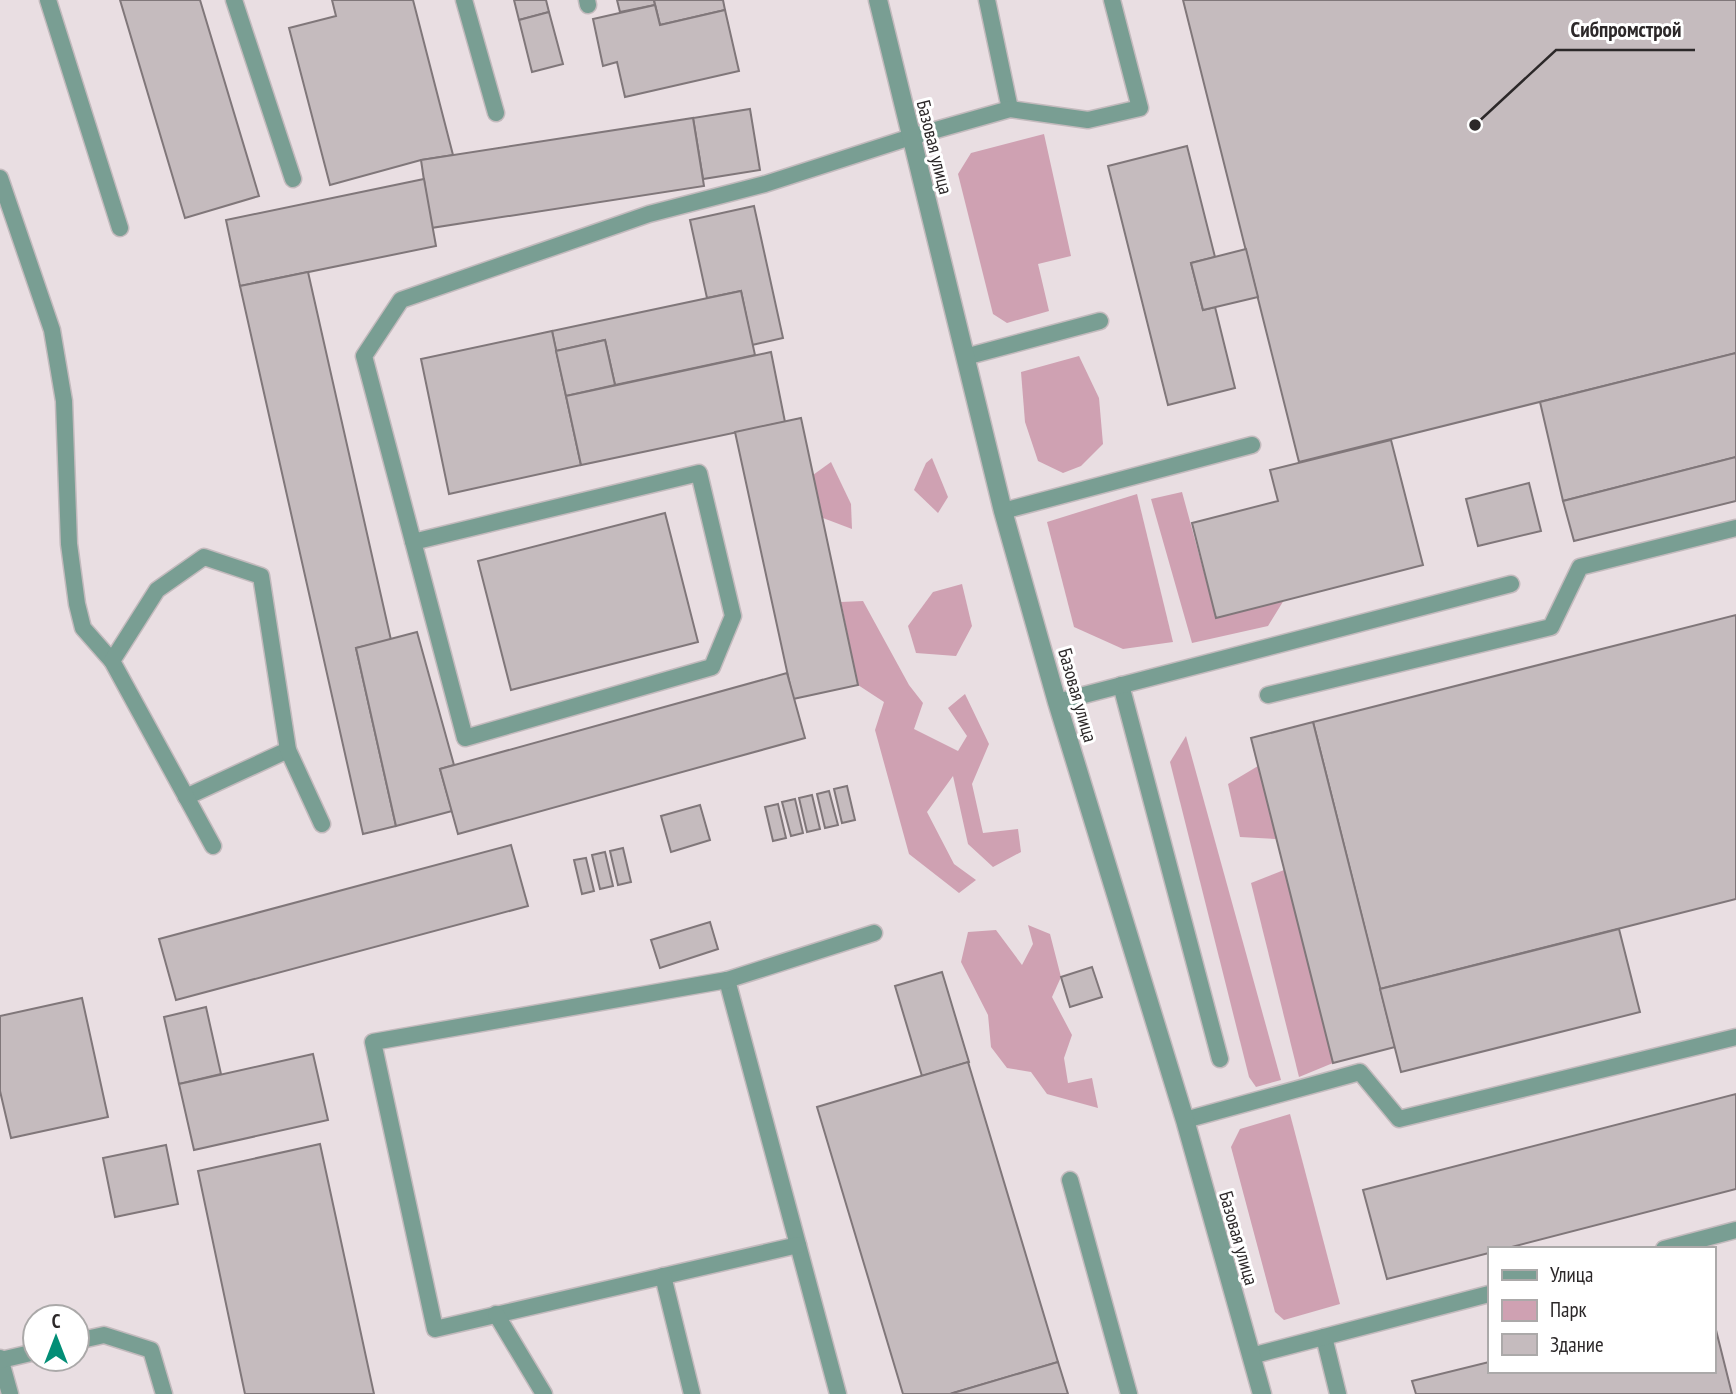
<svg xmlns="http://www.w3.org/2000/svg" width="1736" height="1394" viewBox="0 0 1736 1394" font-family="'PT Sans Narrow',sans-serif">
  <rect width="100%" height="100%" fill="#e9dee2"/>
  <g fill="#cfa1b2">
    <polygon points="1044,134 1071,256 1038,264 1049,311 1007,323 993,314 958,174 971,153"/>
    <polygon points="1079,356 1099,398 1103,444 1081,466 1063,473 1038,461 1025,422 1021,372"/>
    <polygon points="932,458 948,497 938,513 914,490 926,463"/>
    <polygon points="831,462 851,504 852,529 823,518 813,475"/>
    <polygon points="1182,492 1216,617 1284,600 1268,626 1192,643 1151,499"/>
    <polygon points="1137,494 1173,642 1123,649 1074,627 1047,522"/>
    <polygon points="962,584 972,626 956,656 916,653 908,626 933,592"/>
    <polygon points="863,601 909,685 923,703 914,729 958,751 967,736 948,708 965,694 989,744 972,784 983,833 1018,829 1021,852 993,867 968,844 953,776 927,812 954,864 976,880 959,893 909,854 875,730 884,702 858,685 841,602"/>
    <polygon points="1186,736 1281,1080 1256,1087 1249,1077 1170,762"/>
    <polygon points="1258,766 1276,839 1240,837 1228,784"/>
    <polygon points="1284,870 1333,1063 1299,1077 1251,883"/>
    <polygon points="1028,925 1050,934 1061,977 1052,997 1072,1035 1064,1058 1068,1083 1092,1078 1098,1108 1047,1094 1031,1072 1007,1068 991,1047 988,1015 961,962 968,932 996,930 1022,965 1033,944"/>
    <polygon points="1290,1114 1340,1304 1284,1320 1275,1312 1231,1147 1240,1129"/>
  </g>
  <g fill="#c5bbbe" stroke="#80777a" stroke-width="2">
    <polygon points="120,0 200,0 259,196 185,218"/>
    <polygon points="332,0 413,0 453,155 421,160 330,185 289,28 336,16"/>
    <polygon points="514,0 546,0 549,12 519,20"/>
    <polygon points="617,0 654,0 655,5 620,12"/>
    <polygon points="654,0 723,0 725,10 660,25"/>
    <polygon points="1183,0 1736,0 1736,353 1299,462"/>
    <polygon points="655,5 660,25 725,10 739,71 625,97 617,62 603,66 593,19"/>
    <polygon points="549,12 563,64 532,72 519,20"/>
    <polygon points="750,109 760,170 703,179 693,118"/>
    <polygon points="693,118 704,186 431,228 421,160"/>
    <polygon points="1187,146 1215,257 1191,263 1203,310 1215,307 1235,388 1168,405 1108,166"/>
    <polygon points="424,179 436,246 240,286 226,220"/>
    <polygon points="754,206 783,338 752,345 741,291 707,298 690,220"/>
    <polygon points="1246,249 1258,297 1203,310 1191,263"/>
    <polygon points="308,272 391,640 356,648 396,826 363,834 240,286"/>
    <polygon points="741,291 755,355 615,385 605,340 556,351 552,331"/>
    <polygon points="552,331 581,465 449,494 421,359"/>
    <polygon points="605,340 615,385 566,396 556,351"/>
    <polygon points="771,352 785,422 581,465 566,396"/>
    <polygon points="1736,353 1736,457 1563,501 1540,402"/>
    <polygon points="801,418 858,685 793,699 735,432"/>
    <polygon points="1391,440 1423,565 1216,618 1192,523 1278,501 1270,470"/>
    <polygon points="1736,457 1736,501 1574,541 1563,501"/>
    <polygon points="1529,483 1541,531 1478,546 1466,499"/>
    <polygon points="665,513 698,642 511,690 478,561"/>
    <polygon points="1736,615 1736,899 1380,989 1313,722"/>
    <polygon points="417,632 454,765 440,769 452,811 396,826 356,648"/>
    <polygon points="787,673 805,738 458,834 440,769"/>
    <polygon points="1313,722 1395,1047 1333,1063 1251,738"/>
    <polygon points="847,786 855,820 842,823 834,789"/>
    <polygon points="829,791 838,825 825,828 817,794"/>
    <polygon points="812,795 820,829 807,832 799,798"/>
    <polygon points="795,799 803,833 791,836 782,802"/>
    <polygon points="778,804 786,838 773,841 765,807"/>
    <polygon points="700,805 710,840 671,852 661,816"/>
    <polygon points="511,845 528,906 176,1000 159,939"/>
    <polygon points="623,848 631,882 618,885 610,851"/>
    <polygon points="605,852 613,886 600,889 592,855"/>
    <polygon points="586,858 594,891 582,894 574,860"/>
    <polygon points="710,922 718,949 660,968 651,940"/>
    <polygon points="1619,929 1640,1012 1401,1072 1380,989"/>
    <polygon points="1092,967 1102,997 1070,1007 1061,977"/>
    <polygon points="942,972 969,1062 922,1076 895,986"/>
    <polygon points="82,998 108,1117 11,1138 0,1091 0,1016"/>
    <polygon points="206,1007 221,1074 179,1084 164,1017"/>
    <polygon points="313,1054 328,1120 194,1150 179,1084"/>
    <polygon points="968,1062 1058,1362 950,1394 903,1394 817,1107"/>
    <polygon points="1736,1094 1736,1189 1504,1249 1489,1249 1489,1253 1387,1279 1363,1190"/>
    <polygon points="320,1144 374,1394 245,1394 198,1171"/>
    <polygon points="166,1145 178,1204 115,1217 103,1158"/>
    <polygon points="1713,1318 1732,1394 1416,1394 1412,1381 1489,1362 1489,1371 1713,1371"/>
    <polygon points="1058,1362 1068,1394 951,1394 953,1393"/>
  </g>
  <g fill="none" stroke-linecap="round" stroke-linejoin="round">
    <defs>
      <g id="service">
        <polyline points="48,0 120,228"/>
        <polyline points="234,0 293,179"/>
        <polyline points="464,0 496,113"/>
        <polyline points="587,0 588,5"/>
        <polyline points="987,0 1010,109"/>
        <polyline points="0,178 52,330 64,401 69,544 77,604 83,628 112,661"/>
        <polyline points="965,357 1100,321"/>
        <polyline points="1003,511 1252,445"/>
        <polyline points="413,542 699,473 733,616 712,667 465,738 364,356 401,300 649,214 765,184 911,137 1010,109 1088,120 1140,108 1112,0"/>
        <polyline points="1121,685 1220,1059"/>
        <polyline points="1268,695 1551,627 1580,567 1736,528"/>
        <polyline points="1057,702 1511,584"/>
        <polyline points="186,797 288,750"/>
        <polyline points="213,846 112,661 157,590 204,557 261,576 288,750 322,824"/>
        <polyline points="727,980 838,1394"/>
        <polyline points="1185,1120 1360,1072 1399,1119 1736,1037"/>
        <polyline points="1070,1180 1129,1394"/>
        <polyline points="798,1245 435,1329 373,1042 727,980 874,933"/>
        <polyline points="1664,1249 1736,1230"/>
        <polyline points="663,1276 692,1394"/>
        <polyline points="496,1314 544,1394"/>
        <polyline points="1324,1337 1338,1394"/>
        <polyline points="77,1341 104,1335 151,1350 164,1394"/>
        <polyline points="1251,1356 1489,1294"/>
        <polyline points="0,1358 10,1394"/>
        <polyline points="1,1360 35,1352"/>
      </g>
      <polyline id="tertiary" points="878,0 1003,511 1057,702 1185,1120 1262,1394"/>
    </defs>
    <use href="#service" stroke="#c3babd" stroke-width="19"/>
    <use href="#tertiary" stroke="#c3babd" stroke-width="21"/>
    <use href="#service" stroke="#799e93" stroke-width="16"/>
    <use href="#tertiary" stroke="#799e93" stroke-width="18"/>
  </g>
  <g text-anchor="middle" stroke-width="6" stroke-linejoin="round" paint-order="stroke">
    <g font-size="19" fill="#2c2829" stroke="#fff">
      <text transform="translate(935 147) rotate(76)" y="7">Базовая улица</text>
      <text transform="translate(1078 695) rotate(74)" y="7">Базовая улица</text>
      <text transform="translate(1239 1238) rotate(74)" y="7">Базовая улица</text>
    </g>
  </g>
  <path fill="none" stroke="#2c2829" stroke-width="2.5" d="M1475 125L1556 50H1695"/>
  <circle fill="#2c2829" stroke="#fff" stroke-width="2.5" cx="1475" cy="125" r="7"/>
  <g font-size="21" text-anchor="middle" font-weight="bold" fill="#2c2829" stroke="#fff" stroke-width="6" stroke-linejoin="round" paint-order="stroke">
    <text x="1626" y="37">Сибпромстрой</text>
  </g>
  <rect x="1488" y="1247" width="228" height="126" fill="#ffffff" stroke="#aba9a9" stroke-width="2"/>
  <rect x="1502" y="1270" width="35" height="10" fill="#799e93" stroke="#aba9a9" stroke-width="2"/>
  <text x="1550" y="1282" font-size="21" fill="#2c2829">Улица</text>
  <rect x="1502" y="1300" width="35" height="21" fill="#cfa1b2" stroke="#aba9a9" stroke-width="2"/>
  <text x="1550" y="1317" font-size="21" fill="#2c2829">Парк</text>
  <rect x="1502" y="1334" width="35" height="21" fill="#c5bbbe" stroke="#aba9a9" stroke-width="2"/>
  <text x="1550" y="1352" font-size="21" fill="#2c2829">Здание</text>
  <g transform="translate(56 1338)"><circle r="33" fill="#ffffff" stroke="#aba9a9" stroke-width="2"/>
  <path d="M0-5L12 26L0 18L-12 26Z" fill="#028e76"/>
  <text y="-10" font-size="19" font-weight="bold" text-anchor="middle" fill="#2c2829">С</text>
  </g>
</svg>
